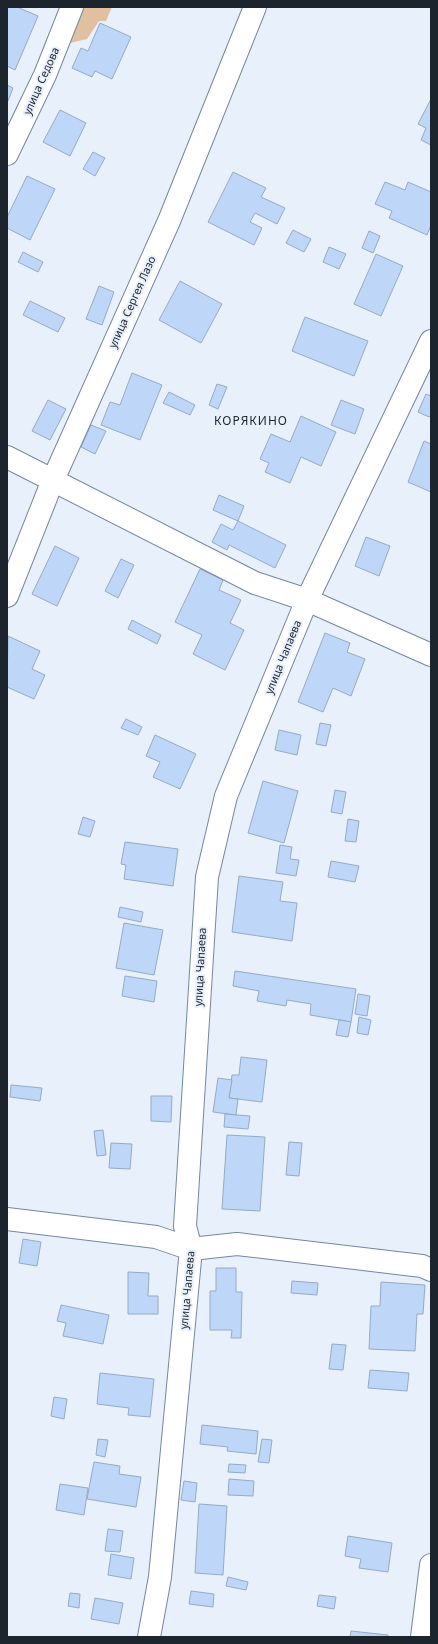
<svg xmlns="http://www.w3.org/2000/svg" width="438" height="1644" viewBox="0 0 438 1644" font-family="'Noto Sans',sans-serif">
  <rect width="100%" height="100%" fill="#e7f0fb"/>
  <polygon fill="#e1c0a2" points="78,7 112,7 106,21 99,21 87,39 70,43 66,35"/>
  <g fill="#bed7f8" stroke="#95aac5">
    <polygon points="7,7 17,7 38,16 15,70 7,66"/>
    <polygon points="100,23 131,37 112,79 95,71 92,77 72,68 81,48 88,51"/>
    <polygon points="7,85 13,88 8,101 7,101"/>
    <polygon points="431,99 431,145 421,140 426,128 418,124"/>
    <polygon points="60,110 86,123 70,156 43,142"/>
    <polygon points="93,152 105,158 95,176 83,169"/>
    <polygon points="233,172 266,188 261,197 285,208 277,224 255,213 250,222 262,228 254,245 208,222"/>
    <polygon points="27,176 55,189 30,240 7,228 7,217"/>
    <polygon points="385,182 405,190 408,182 431,192 431,225 427,235 389,218 392,211 375,204"/>
    <polygon points="293,230 311,239 304,252 286,243"/>
    <polygon points="369,231 380,236 373,253 362,248"/>
    <polygon points="329,247 346,254 339,269 323,262"/>
    <polygon points="23,252 43,262 38,272 18,262"/>
    <polygon points="376,254 403,266 381,316 354,304"/>
    <polygon points="180,281 222,304 201,343 159,320"/>
    <polygon points="99,286 114,292 102,325 86,319"/>
    <polygon points="30,301 65,318 58,332 23,315"/>
    <polygon points="305,317 368,341 354,376 292,351"/>
    <polygon points="132,373 162,385 140,440 101,425 110,402 120,405"/>
    <polygon points="217,384 227,387 218,409 209,405"/>
    <polygon points="169,392 195,405 190,415 163,403"/>
    <polygon points="426,394 431,396 431,415 429,417 418,412"/>
    <polygon points="48,400 66,409 50,440 32,431"/>
    <polygon points="341,400 364,409 355,434 331,425"/>
    <polygon points="301,416 336,432 321,466 301,457 290,483 265,472 269,463 260,459 271,434 290,442"/>
    <polygon points="91,425 106,431 95,454 81,447"/>
    <polygon points="424,441 431,444 431,492 408,482"/>
    <polygon points="219,495 244,506 238,521 213,510"/>
    <polygon points="238,521 286,545 275,568 229,545 227,550 212,542 221,524 233,530"/>
    <polygon points="366,537 390,546 379,576 355,566"/>
    <polygon points="55,546 79,558 57,606 32,594"/>
    <polygon points="121,559 134,565 118,598 105,591"/>
    <polygon points="200,569 223,580 219,590 241,600 230,623 244,630 225,670 193,654 202,635 175,622"/>
    <polygon points="132,620 161,635 157,644 128,629"/>
    <polygon points="325,633 350,643 347,652 365,659 351,696 333,688 323,712 298,702"/>
    <polygon points="8,636 40,651 32,669 45,675 34,699 7,687"/>
    <polygon points="126,719 142,727 138,735 121,728"/>
    <polygon points="320,723 331,725 326,746 316,744"/>
    <polygon points="279,730 301,735 297,755 275,750"/>
    <polygon points="155,735 196,754 180,789 153,777 160,762 146,756"/>
    <polygon points="263,781 298,791 284,843 248,833"/>
    <polygon points="335,790 346,792 342,814 331,812"/>
    <polygon points="83,817 95,821 90,837 78,834"/>
    <polygon points="348,819 359,821 356,842 345,841"/>
    <polygon points="125,842 178,849 173,886 124,879 126,865 121,864"/>
    <polygon points="280,845 292,847 290,859 299,860 296,876 276,873"/>
    <polygon points="331,861 359,866 355,882 328,877"/>
    <polygon points="239,876 283,882 280,901 297,903 292,941 232,932"/>
    <polygon points="120,907 143,912 141,922 118,917"/>
    <polygon points="124,923 163,930 154,975 116,968"/>
    <polygon points="235,971 356,989 351,1022 310,1015 311,1004 287,1000 286,1006 257,1001 259,991 233,986"/>
    <polygon points="125,976 157,981 154,1002 122,996"/>
    <polygon points="358,994 370,996 367,1016 355,1014"/>
    <polygon points="359,1017 371,1020 368,1035 357,1033"/>
    <polygon points="339,1020 351,1022 348,1037 336,1035"/>
    <polygon points="241,1057 267,1060 262,1102 229,1098 232,1075 239,1075"/>
    <polygon points="218,1078 232,1080 229,1098 238,1099 236,1115 213,1112"/>
    <polygon points="11,1085 42,1088 40,1101 10,1097"/>
    <polygon points="151,1096 172,1096 171,1122 151,1121"/>
    <polygon points="225,1114 250,1116 248,1129 224,1127"/>
    <polygon points="103,1130 106,1155 97,1156 94,1131"/>
    <polygon points="227,1135 265,1137 260,1211 222,1209"/>
    <polygon points="289,1142 302,1143 299,1176 286,1175"/>
    <polygon points="111,1143 132,1144 130,1169 109,1168"/>
    <polygon points="23,1239 41,1242 37,1266 19,1263"/>
    <polygon points="216,1268 236,1268 236,1292 242,1292 241,1338 231,1338 232,1330 210,1330 210,1291 216,1291"/>
    <polygon points="128,1272 149,1273 148,1296 158,1296 158,1314 128,1314"/>
    <polygon points="292,1281 318,1283 317,1295 291,1293"/>
    <polygon points="381,1282 425,1285 423,1314 417,1314 415,1351 369,1349 371,1306 380,1306"/>
    <polygon points="61,1305 109,1315 103,1344 63,1336 66,1323 57,1321"/>
    <polygon points="332,1344 346,1345 343,1370 329,1369"/>
    <polygon points="370,1370 409,1373 407,1391 368,1388"/>
    <polygon points="100,1373 154,1379 150,1417 128,1415 129,1408 97,1404"/>
    <polygon points="54,1397 67,1399 64,1419 51,1416"/>
    <polygon points="202,1425 258,1431 256,1454 227,1451 228,1447 200,1444"/>
    <polygon points="98,1439 108,1440 105,1457 96,1455"/>
    <polygon points="262,1439 272,1440 269,1463 258,1462"/>
    <polygon points="94,1462 120,1466 119,1474 141,1477 136,1507 87,1499"/>
    <polygon points="229,1464 246,1465 245,1473 228,1472"/>
    <polygon points="229,1479 254,1481 253,1496 228,1495"/>
    <polygon points="184,1481 197,1483 195,1502 181,1500"/>
    <polygon points="60,1484 88,1488 84,1515 56,1510"/>
    <polygon points="199,1504 227,1506 223,1575 195,1573"/>
    <polygon points="108,1529 123,1531 120,1552 105,1551"/>
    <polygon points="348,1536 392,1543 388,1572 359,1568 361,1559 345,1556"/>
    <polygon points="111,1554 134,1558 131,1579 108,1575"/>
    <polygon points="228,1577 248,1582 246,1590 226,1586"/>
    <polygon points="191,1591 214,1594 213,1607 189,1604"/>
    <polygon points="70,1593 80,1594 79,1608 68,1606"/>
    <polygon points="319,1595 336,1597 334,1609 317,1606"/>
    <polygon points="95,1598 123,1603 119,1624 91,1619"/>
    <polygon points="351,1631 388,1635 388,1637 350,1637"/>
  </g>
  <g fill="none" stroke-linecap="round" stroke-linejoin="round">
    <defs>
      <g id="minor">
        <polyline points="7,154 45,75 72,7"/>
        <polyline points="7,457 255,583 307,600 431,655"/>
        <polyline points="7,596 53,480 169,221 255,7"/>
        <polyline points="7,1219 156,1237 191,1249 237,1244 422,1266 431,1270"/>
        <polyline points="149,1637 160,1577 191,1249 185,1226 207,877 226,796 307,600 431,341"/>
        <polyline points="422,1637 431,1565"/>
      </g>
    </defs>
    <use href="#minor" stroke="#7487a1" stroke-width="24"/>
    <use href="#minor" stroke="#fff" stroke-width="22"/>
  </g>
  <g text-anchor="middle" stroke-width="4" stroke-linejoin="round" paint-order="stroke">
    <g font-size="11" fill="#1c242e" stroke="#e7f0fb">
      <text transform="translate(41 81) rotate(-66)" y="4">улица Седова</text>
      <text transform="translate(132 302) rotate(-66)" y="4">улица Сергея Лазо</text>
      <text transform="translate(283 657) rotate(-68)" y="4">улица Чапаева</text>
      <text transform="translate(200 967) rotate(-87)" y="4">улица Чапаева</text>
      <text transform="translate(187 1290) rotate(-85)" y="4">улица Чапаева</text>
    </g>
    <g font-size="12" letter-spacing="1" fill="#1c242e" stroke="#e7f0fb">
      <text x="251" y="425">КОРЯКИНО</text>
    </g>
  </g>
  <rect width="438" height="1644" fill="none" stroke="#1c242e" stroke-width="16"/>
</svg>
